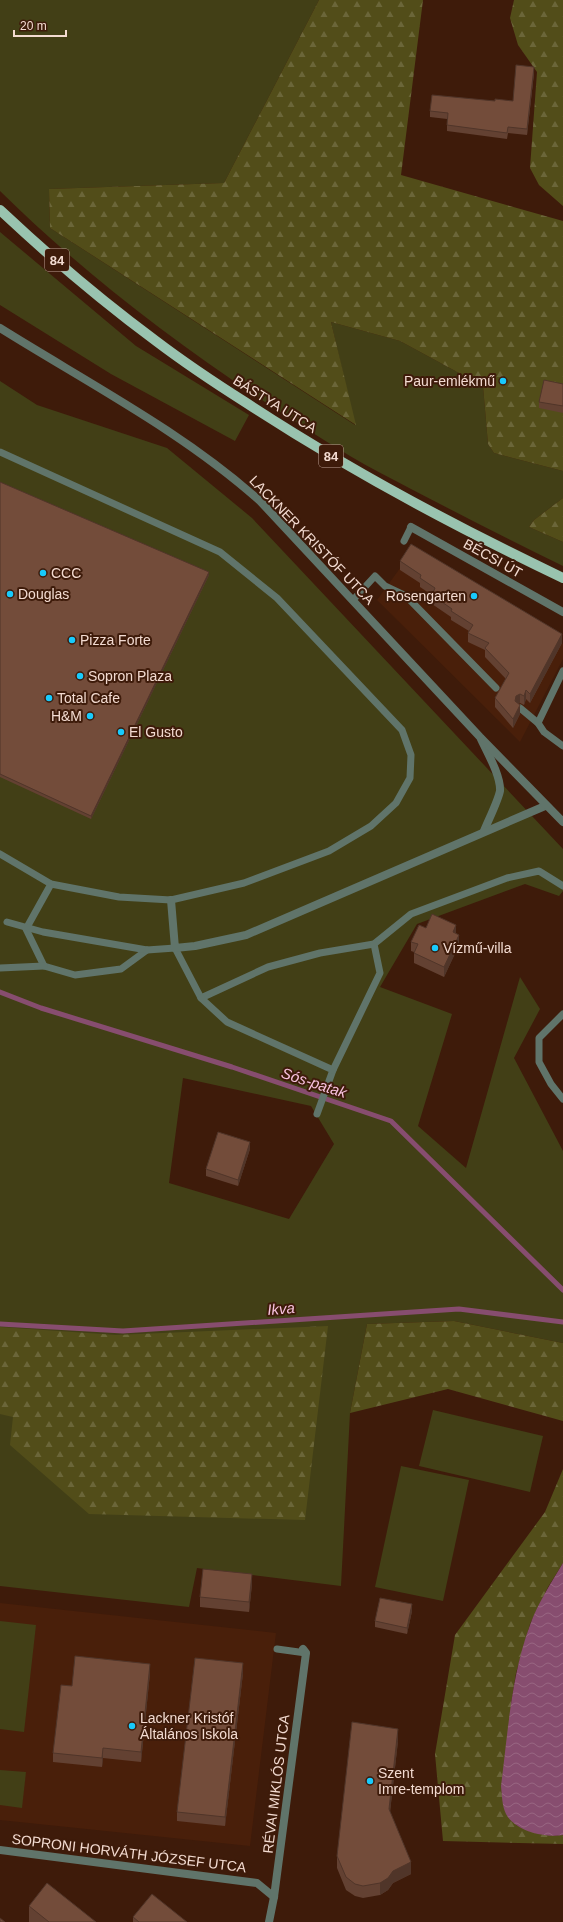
<svg xmlns="http://www.w3.org/2000/svg" width="563" height="1922" viewBox="0 0 563 1922" font-family="Helvetica,sans-serif">
  <defs>
    <pattern id="forest-firs" width="22" height="20" patternUnits="userSpaceOnUse"><rect width="22" height="20" fill="#524d19"/><path d="M5 1l3.5 6h-7zM16 11l3.5 6h-7z" fill="#6b6639"/></pattern>
    <pattern id="water-waves" width="16" height="10" patternUnits="userSpaceOnUse"><rect width="16" height="10" fill="#874d6f"/><path d="M0 5q4-4 8 0t8 0" fill="none" stroke="#986682"/></pattern>
  </defs>
  <rect width="100%" height="100%" fill="#3e1b0a"/>
  <g fill="#491f0a">
    <polygon points="411,553 563,644 563,659 520,742 377,600"/>
    <polygon points="0,1603 276,1633 250,1846 0,1820"/>
  </g>
  <g fill="#423f16" fill-rule="evenodd">
    <path d="M0,0H319L224,183L49,189L50,228L355,425L331,322L400,341L483,386L488,444L494,453L563,471V498L534,520L529,527L563,542V566C512,541 461,515 411,489C391,478 370,468 350,456C227,381 103,293 0,191Z"/>
    <polygon points="0,232 136,346 249,415 235,441 111,374 0,305"/>
    <path d="M0,381L37,405L167,448L252,518L563,849V891L559,896L525,884L417,924L380,987L452,1014L418,1126L466,1168L520,977L540,1009L514,1058L563,1151V1343L454,1321L367,1324L350,1413L341,1586L197,1568L189,1607L0,1586ZM183,1078L311,1106L334,1144L289,1219L169,1183Z"/>
    <polygon points="433,1410 543,1436 530,1492 419,1466"/>
    <polygon points="401,1466 469,1480 443,1601 375,1587"/>
    <polygon points="0,1621 36,1625 24,1732 0,1729"/>
    <polygon points="0,1770 26,1772 22,1808 0,1805"/>
  </g>
  <g fill="url(#forest-firs)">
    <polygon points="319,0 423,0 401,175 563,221 563,471 494,453 488,444 483,386 400,341 331,322 356,425 50,228 49,189 224,183"/>
    <polygon points="514,0 563,0 563,206 539,185 530,168 537,72 518,45 510,18"/>
    <polygon points="563,498 563,542 529,527 534,520"/>
    <polygon points="454,1321 563,1343 563,1421 448,1389 350,1413 367,1324"/>
    <polygon points="328,1326 305,1520 89,1514 10,1445 13,1417 0,1414 0,1327 116,1335"/>
    <path d="M563,1469V1563L548,1587L530,1624L516,1673L511,1704L516,1825C531,1832 547,1837 563,1835V1844L443,1841L435,1754L455,1635L545,1512Z"/>
  </g>
  <path fill="url(#water-waves)" d="M563,1563V1835C545,1838 515,1831 506,1814C502,1806 502,1795 501,1786C508,1732 511,1676 530,1625C538,1603 551,1583 563,1563Z"/>
  <g fill="none" stroke-linecap="round" stroke-linejoin="round">
    <g stroke="#874d6f" stroke-width="5">
      <polyline points="0,992 41,1008 232,1067 391,1121 563,1290"/>
      <polyline points="0,1324 123,1331 459,1309 563,1322"/>
    </g>
    <g stroke="#60746a" stroke-width="7">
      <polyline points="0,452 220,552 277,598 402,730 411,755 410,778 396,803 371,826 329,851 244,883 171,900 119,897 51,884 0,854"/>
      <polyline points="404,541 411,527"/>
      <polyline points="353,600 375,576 385,586 406,596 496,688"/>
      <polyline points="520,708 538,723 544,732 563,746"/>
      <polyline points="538,723 563,671"/>
      <polyline points="51,884 26,929 44,966 75,975 121,969 147,950"/>
      <polyline points="7,922 43,932 147,950 175,948 201,998 268,967 320,953 374,944 411,914 507,878 539,871 563,886"/>
      <polyline points="0,968 44,966"/>
      <polyline points="201,998 227,1022 333,1070 317,1114"/>
      <polyline points="563,1014 539,1038 539,1062 551,1084 563,1099"/>
      <polyline points="333,1070 380,973 374,944"/>
      <polyline points="277,1649 306,1653"/>
    </g>
    <g stroke="#60746a" stroke-width="8">
      <polyline points="411,527 563,612"/>
      <path d="M481,739C487,752 501,776 500,791C498,801 488,821 484,831"/>
      <polyline points="171,900 175,948 195,946 246,935 545,806"/>
      <polyline points="0,1850 257,1883 274,1897"/>
      <polyline points="269,1922 274,1897 306,1653 303,1649"/>
    </g>
    <path stroke="#60746a" stroke-width="8" d="M0,328C88,383 183,432 260,501L480,737L563,822"/>
    <path stroke="#99c3af" stroke-width="10" d="M0,210C49,256 102,301 156,341C185,363 215,383 245,402C347,469 454,526 563,578"/>
  </g>
  <g fill="#634132">
    <polygon points="534,73 527,135 508,133 507,139 447,131 447,119 430,117 430,111 495,101 513,101"/>
    <polygon points="563,384 563,413 539,408 539,402"/>
    <polygon points="0,482 209,575 91,819 0,777"/>
    <polygon points="400,561 562,643 530,703 526,699 524,705 520,703 518,704 520,714 513,728 495,707 495,698 506,679 485,657 485,650 468,642 468,633 469,631 451,620 451,617 432,604 432,595 420,587 420,583 400,570"/>
    <polygon points="426,928 456,934 459,945 444,977 414,963 414,952 411,951 411,942"/>
    <polygon points="250,1149 238,1186 206,1176 206,1169"/>
    <polygon points="252,1584 249,1612 200,1607 200,1597"/>
    <polygon points="412,1611 407,1634 375,1627 375,1621"/>
    <polygon points="150,1673 141,1762 103,1758 102,1767 53,1762 53,1753 72,1686"/>
    <polygon points="243,1673 225,1826 177,1821 177,1812"/>
    <polygon points="398,1741 390,1812 411,1874 393,1883 388,1890 380,1895 363,1898 355,1896 346,1890 337,1868 337,1856"/>
    <polygon points="29,1906 96,1922 29,1922"/>
    <polygon points="133,1917 187,1922 133,1922"/>
  </g>
  <g fill="#503529">
    <polygon points="534,67 534,73 527,135 527,129"/>
    <polygon points="209,572 209,575 91,819 91,816"/>
    <polygon points="562,634 562,643 530,703 530,694"/>
    <polygon points="526,690 526,699 524,705 524,696"/>
    <polygon points="520,694 520,703 516,705 515,710 516,696"/>
    <polygon points="520,705 520,714 513,728 513,719"/>
    <polygon points="456,925 456,935 453,932"/>
    <polygon points="459,935 459,945 444,977 444,967"/>
    <polygon points="250,1142 250,1149 238,1186 238,1180"/>
    <polygon points="252,1574 252,1584 249,1612 249,1602"/>
    <polygon points="412,1604 412,1611 407,1634 407,1628"/>
    <polygon points="243,1663 243,1673 225,1826 225,1817"/>
    <polygon points="150,1664 150,1673 141,1762 141,1752"/>
    <polygon points="398,1729 398,1741 389,1821 389,1809"/>
    <polygon points="103,1748 103,1758 102,1767 102,1758"/>
    <polygon points="411,1862 411,1874 393,1883 388,1890 380,1895 380,1883 393,1871"/>
  </g>
  <g fill="#734c3a" stroke="#503529">
    <polygon points="516,65 534,67 527,129 508,127 507,133 447,125 448,113 430,111 432,95 495,101 495,99 513,101"/>
    <polygon points="544,380 563,384 563,406 539,402"/>
    <polygon points="0,482 209,572 91,816 0,774"/>
    <polygon points="411,544 562,634 530,694 526,690 524,696 520,694 516,696 515,701 520,705 513,719 495,698 509,673 485,648 489,643 468,633 473,625 451,611 452,609 432,595 435,588 420,578 421,575 400,561"/>
    <polygon points="432,914 456,925 453,932 459,935 444,967 414,953 418,944 411,942 419,925 426,928"/>
    <polygon points="218,1132 250,1142 238,1180 206,1169"/>
    <polygon points="203,1569 252,1574 249,1602 200,1597"/>
    <polygon points="380,1598 412,1604 407,1628 375,1621"/>
    <polygon points="75,1656 150,1664 141,1752 103,1748 102,1758 53,1753 61,1685 72,1686"/>
    <polygon points="195,1658 243,1663 225,1817 177,1812"/>
    <polygon points="352,1722 398,1729 389,1809 411,1862 393,1871 388,1878 380,1883 363,1886 355,1884 346,1877 337,1856"/>
    <polygon points="47,1883 96,1922 49,1922 29,1906"/>
    <polygon points="152,1894 187,1922 139,1922 133,1917"/>
    <polygon points="0,1918 5,1922 0,1922"/>
  </g>
  <g fill="#18cafc" stroke="#3e1b0a" stroke-width="1.5">
    <circle cx="503" cy="381" r="4"/>
    <circle cx="43" cy="573" r="4"/>
    <circle cx="10" cy="594" r="4"/>
    <circle cx="474" cy="596" r="4"/>
    <circle cx="72" cy="640" r="4"/>
    <circle cx="80" cy="676" r="4"/>
    <circle cx="49" cy="698" r="4"/>
    <circle cx="90" cy="716" r="4"/>
    <circle cx="121" cy="732" r="4"/>
    <circle cx="435" cy="948" r="4"/>
    <circle cx="132" cy="1726" r="4"/>
    <circle cx="370" cy="1781" r="4"/>
  </g>
  <g text-anchor="middle" stroke-width="4" stroke-linejoin="round" paint-order="stroke">
    <g fill="#3e1b0a" stroke="#bda195" stroke-width="1">
      <rect x="45" y="249" width="24" height="22" rx="3"/>
      <rect x="319" y="445" width="24" height="22" rx="3"/>
    </g>
    <g font-size="13" font-weight="bold" fill="#f3dbd1">
      <text x="57" y="265">84</text>
      <text x="331" y="461">84</text>
    </g>
    <g font-size="14" fill="#f3dbd1" stroke="#3e1b0a" text-anchor="start">
      <text x="495" y="386" text-anchor="end">Paur-emlékmű</text>
      <text x="51" y="578">CCC</text>
      <text x="18" y="599">Douglas</text>
      <text x="466" y="601" text-anchor="end">Rosengarten</text>
      <text x="80" y="645">Pizza Forte</text>
      <text x="88" y="681">Sopron Plaza</text>
      <text x="57" y="703">Total Cafe</text>
      <text x="82" y="721" text-anchor="end">H&amp;M</text>
      <text x="129" y="737">El Gusto</text>
      <text x="443" y="953">Vízmű-villa</text>
      <text x="140" y="1723">Lackner Kristóf<tspan x="140" dy="16">Általános Iskola</tspan></text>
      <text x="378" y="1778">Szent<tspan x="378" dy="16">Imre-templom</tspan></text>
    </g>
    <g font-size="14" fill="#f3dbd1" stroke="#3e1b0a">
      <text transform="translate(275 404) rotate(32)" y="5">BÁSTYA UTCA</text>
      <text transform="translate(312 540) rotate(46)" y="5">LACKNER KRISTÓF UTCA</text>
      <text transform="translate(493 558) rotate(29)" y="5">BÉCSI ÚT</text>
      <text transform="translate(276 1784) rotate(-83)" y="5">RÉVAI MIKLÓS UTCA</text>
      <text transform="translate(129 1853) rotate(7)" y="5">SOPRONI HORVÁTH JÓZSEF UTCA</text>
    </g>
    <g font-size="15" font-style="italic" fill="#f8c2df" stroke="#3e1b0a">
      <text transform="translate(314 1083) rotate(18)" y="5">Sós-patak</text>
      <text transform="translate(281 1309) rotate(-4)" y="5">Ikva</text>
    </g>
  </g>
  <path d="M14 30v6h52v-6" fill="none" stroke="#f3dbd1" stroke-width="2"/>
  <text x="20" y="30" font-size="12" fill="#f3dbd1" stroke="#3e1b0a" stroke-width="3" paint-order="stroke">20 m</text>
</svg>
